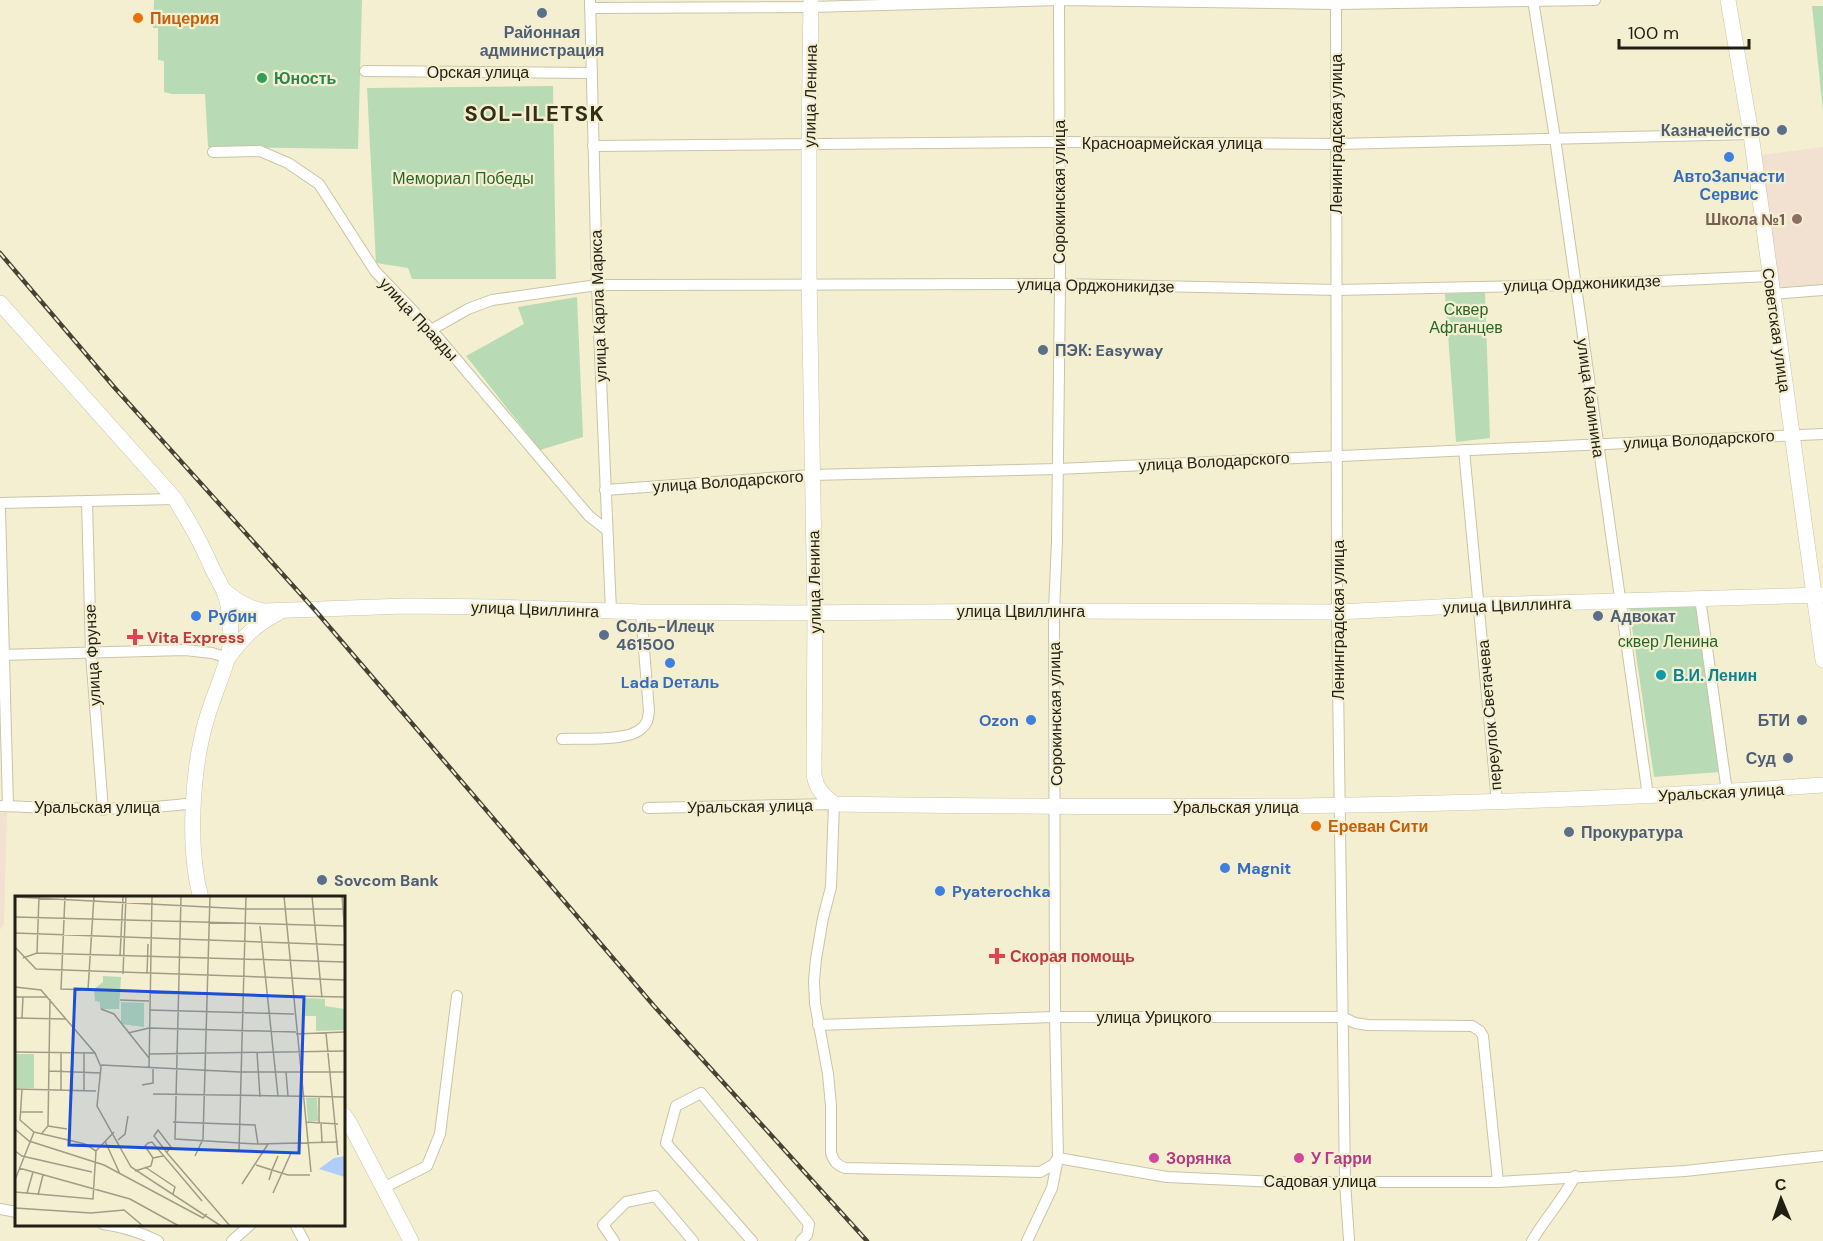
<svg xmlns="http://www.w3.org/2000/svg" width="1823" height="1241" viewBox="0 0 1823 1241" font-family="'DM Sans',sans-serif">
  <rect width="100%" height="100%" fill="#f5efd2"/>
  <g fill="#f2e1d0">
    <polygon points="1823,147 1823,284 1779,288 1761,155"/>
    <polygon points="0,813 7,813 4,924 0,930"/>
  </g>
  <g fill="#b8dbb6">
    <polygon points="154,0 362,0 358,149 208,147 205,94 172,94 164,92 164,61 158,60 158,28 153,28"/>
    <polygon points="1812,6 1823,6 1823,111"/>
    <polygon points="553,86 556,279 412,279 408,268 376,263 367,88"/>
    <polygon points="1485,292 1490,438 1456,442 1445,294"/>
    <polygon points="577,297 583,437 540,450 466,356 524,324 518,307"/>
    <polygon points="1696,605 1720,772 1654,777 1629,607"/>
  </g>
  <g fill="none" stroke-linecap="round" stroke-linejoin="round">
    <defs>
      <g id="street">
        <polyline points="590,0 597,285 611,611"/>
        <polyline points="1336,0 1337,612 1345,1182 1349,1240"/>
        <polyline points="1533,0 1555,138 1648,796"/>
        <polyline points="590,8 811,7 1059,0 1336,4 1595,0"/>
        <polyline points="365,71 592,73"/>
        <polyline points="593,146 1059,142 1336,144 1751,134"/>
        <polyline points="213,152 260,151 288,163 319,184 375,271 435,334 589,516 607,530"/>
        <polyline points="1773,294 1823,290"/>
        <polyline points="431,330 468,309 492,300 597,285 1060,284 1337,290 1574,285 1770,276"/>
        <polyline points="1464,450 1497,802"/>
        <polyline points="605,490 812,475 1058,469 1823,434"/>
        <polyline points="87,501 91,653 103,810"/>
        <polyline points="0,503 175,499"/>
        <polyline points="0,509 8,806"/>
        <polyline points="1700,598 1727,792"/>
        <polyline points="0,655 185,650 212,653 228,658"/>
        <path d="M562,739C582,738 628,742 642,728C648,723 648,718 649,711L641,612"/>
        <path d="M0,806C65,808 129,812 194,803"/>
        <path d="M648,808L834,804L831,887L823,918L816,959L814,981L815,1003L828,1074L831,1106V1153C834,1162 837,1165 845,1168L1040,1172L1053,1165L1058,1158L1167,1177L1278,1182H1498L1685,1171L1823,1156"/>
        <polyline points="818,1025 1055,1017 1342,1017 1355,1023 1368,1025 1472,1026 1480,1031 1483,1036 1498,1182"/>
        <polyline points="383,1188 427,1166 440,1134 457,996"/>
        <polyline points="0,1209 16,1212"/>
        <path d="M103,1224C124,1227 140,1232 158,1241"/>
        <polyline points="295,1224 304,1241"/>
        <polyline points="232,1241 251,1224"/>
        <polyline points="614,1241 603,1225 626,1202 655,1196 693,1241"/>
        <polyline points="752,1241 666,1143 676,1106 701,1093 809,1224 807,1235 801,1241"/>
        <polyline points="1027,1241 1052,1188 1058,1158 1055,1017 1054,611 1057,541 1060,284 1059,0"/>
        <path d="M1532,1241C1545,1218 1563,1200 1575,1176"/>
      </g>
      <g id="secondary">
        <path d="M811,0L809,144V275L815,613L814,774C816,789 823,795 834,804C1164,809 1494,809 1823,785"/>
        <polyline points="1728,0 1751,134 1823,660"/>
        <path d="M0,303L175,499C182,511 190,523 196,535C203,547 208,560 214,572C221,585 227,595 229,610C231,625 232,645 227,660C221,680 212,700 206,721C192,770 187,848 201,898"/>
        <path d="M225,591C238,602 248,608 264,611L406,606L496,607L641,612L791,613L1054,611L1337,612L1479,605L1823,595"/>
        <path d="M228,658C244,636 254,626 278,613"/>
        <polyline points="344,1115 350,1124 411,1241"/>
      </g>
    </defs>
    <use href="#street" stroke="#c9c4a7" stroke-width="12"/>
    <use href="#secondary" stroke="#c9c4a7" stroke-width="16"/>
    <use href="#street" stroke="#fff" stroke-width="10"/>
    <use href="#secondary" stroke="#fff" stroke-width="15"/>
    <defs>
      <polyline id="rail" points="0,253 114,387 314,609 654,1006 867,1241"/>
    </defs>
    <use href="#rail" stroke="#464335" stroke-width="4.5"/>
    <use href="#rail" stroke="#f5efd2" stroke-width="2" stroke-dasharray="7" stroke-linecap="butt"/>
  </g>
  <g fill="#5c6f8a" stroke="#f5efd2" stroke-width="2">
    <circle cx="542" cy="13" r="6"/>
    <circle cx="1782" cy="130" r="6"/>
    <circle cx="1043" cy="350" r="6"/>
    <circle cx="1598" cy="616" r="6"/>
    <circle cx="604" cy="635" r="6"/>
    <circle cx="1802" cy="720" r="6"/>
    <circle cx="1788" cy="758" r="6"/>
    <circle cx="1569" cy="832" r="6"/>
    <circle cx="322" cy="880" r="6"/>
  </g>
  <g fill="#e8710a" stroke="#f5efd2" stroke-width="2">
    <circle cx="138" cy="18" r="6"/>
    <circle cx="1316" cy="826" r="6"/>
  </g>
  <circle fill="#2e9e5b" stroke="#f5efd2" stroke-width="2" cx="262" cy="78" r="6"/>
  <g fill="#3f7fe0" stroke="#f5efd2" stroke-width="2">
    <circle cx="1729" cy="157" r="6"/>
    <circle cx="196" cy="616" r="6"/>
    <circle cx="670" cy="663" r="6"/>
    <circle cx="1031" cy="720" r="6"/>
    <circle cx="1225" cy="868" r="6"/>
    <circle cx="940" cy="891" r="6"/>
  </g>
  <circle fill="#8d6e63" stroke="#f5efd2" stroke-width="2" cx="1797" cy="219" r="6"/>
  <g fill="#e0444e" stroke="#f5efd2" stroke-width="2">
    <path d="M132 628h6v6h6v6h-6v6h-6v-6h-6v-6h6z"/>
    <path d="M994 947h6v6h6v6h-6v6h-6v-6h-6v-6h6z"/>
  </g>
  <circle fill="#0f9aa8" stroke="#f5efd2" stroke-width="2" cx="1661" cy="675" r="6"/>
  <g fill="#d1479c" stroke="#f5efd2" stroke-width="2">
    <circle cx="1154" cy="1158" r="6"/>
    <circle cx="1299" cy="1158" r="6"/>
  </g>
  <g text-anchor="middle" stroke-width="4.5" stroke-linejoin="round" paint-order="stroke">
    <g font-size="16" font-weight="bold" fill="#c56008" stroke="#f5efd2" text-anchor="start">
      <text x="150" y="24">Пицерия</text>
      <text x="1328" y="832">Ереван Сити</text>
    </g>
    <g font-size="16" font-weight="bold" fill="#4e5e75" stroke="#f5efd2" text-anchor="start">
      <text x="542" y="38" text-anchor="middle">Районная<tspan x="542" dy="18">администрация</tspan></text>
      <text x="1770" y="136" text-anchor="end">Казначейство</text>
      <text x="1055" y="356">ПЭК: Easyway</text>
      <text x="1610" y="622">Адвокат</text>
      <text x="616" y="632">Соль-Илецк<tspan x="616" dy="18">461500</tspan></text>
      <text x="1790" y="726" text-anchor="end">БТИ</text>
      <text x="1776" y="764" text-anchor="end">Суд</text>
      <text x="1581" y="838">Прокуратура</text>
      <text x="334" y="886">Sovcom Bank</text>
    </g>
    <g font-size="16" fill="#211f14" stroke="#f5efd2">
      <text x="478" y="78">Орская улица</text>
      <text transform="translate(810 96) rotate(-89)" y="6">улица Ленина</text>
      <text transform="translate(1336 134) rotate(-90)" y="6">Ленинградская улица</text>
      <text x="1172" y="149">Красноармейская улица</text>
      <text transform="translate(1059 192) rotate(-90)" y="6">Сорокинская улица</text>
      <text transform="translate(1582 283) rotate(-2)" y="6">улица Орджоникидзе</text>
      <text transform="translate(1096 285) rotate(1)" y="6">улица Орджоникидзе</text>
      <text transform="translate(598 306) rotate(-92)" y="6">улица Карла Маркса</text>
      <text transform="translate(419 319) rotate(47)" y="6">улица Правды</text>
      <text transform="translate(1777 330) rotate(82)" y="6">Советская улица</text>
      <text transform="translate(1591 398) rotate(82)" y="6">улица Калинина</text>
      <text transform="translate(1699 439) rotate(-3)" y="6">улица Володарского</text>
      <text transform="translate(1214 461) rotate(-3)" y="6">улица Володарского</text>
      <text transform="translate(728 481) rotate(-4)" y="6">улица Володарского</text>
      <text transform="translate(814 582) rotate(-91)" y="6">улица Ленина</text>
      <text transform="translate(1507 605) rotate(-2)" y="6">улица Цвиллинга</text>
      <text transform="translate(535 609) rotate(2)" y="6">улица Цвиллинга</text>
      <text x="1021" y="617">улица Цвиллинга</text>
      <text transform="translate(1338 620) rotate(-90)" y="6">Ленинградская улица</text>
      <text transform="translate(92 655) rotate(-93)" y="6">улица Фрунзе</text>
      <text transform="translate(1055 714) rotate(-91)" y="6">Сорокинская улица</text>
      <text transform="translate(1489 715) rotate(-95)" y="6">переулок Светачева</text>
      <text transform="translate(1721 792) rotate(-3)" y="6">Уральская улица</text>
      <text transform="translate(750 806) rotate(-1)" y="6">Уральская улица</text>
      <text x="97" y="813">Уральская улица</text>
      <text x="1236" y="813">Уральская улица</text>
      <text x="1154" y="1023">улица Урицкого</text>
      <text x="1320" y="1187">Садовая улица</text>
    </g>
    <g font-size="16" font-weight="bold" fill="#27864d" stroke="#f5efd2" text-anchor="start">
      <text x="274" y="84">Юность</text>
    </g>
    <g font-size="16" font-weight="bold" fill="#366cbe" stroke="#f5efd2" text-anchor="start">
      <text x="1729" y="182" text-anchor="middle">АвтоЗапчасти<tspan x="1729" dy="18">Сервис</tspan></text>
      <text x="208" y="622">Рубин</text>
      <text x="670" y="688" text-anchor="middle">Lada Dеталь</text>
      <text x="1019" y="726" text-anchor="end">Ozon</text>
      <text x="1237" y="874">Magnit</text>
      <text x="952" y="897">Pyaterochka</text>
    </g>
    <g font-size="16" fill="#266727" stroke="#f5efd2">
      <text x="463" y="184">Мемориал Победы</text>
      <text x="1466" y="315">Сквер<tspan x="1466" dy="18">Афганцев</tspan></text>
      <text x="1668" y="647">сквер Ленина</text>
    </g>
    <g font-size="16" font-weight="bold" fill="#785e54" stroke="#f5efd2" text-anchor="end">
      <text x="1785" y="225">Школа №1</text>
    </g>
    <g font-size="16" font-weight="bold" fill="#be3a42" stroke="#f5efd2" text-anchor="start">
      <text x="147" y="643">Vita Express</text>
      <text x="1010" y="962">Скорая помощь</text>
    </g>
    <g font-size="16" font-weight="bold" fill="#0d838f" stroke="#f5efd2" text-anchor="start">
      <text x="1673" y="681">В.И. Ленин</text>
    </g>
    <g font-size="16" font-weight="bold" fill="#b23c85" stroke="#f5efd2" text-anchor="start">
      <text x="1166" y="1164">Зорянка</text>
      <text x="1311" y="1164">У Гарри</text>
    </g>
    <g font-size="22" font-weight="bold" letter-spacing="1.5" fill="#332e16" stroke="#f5efd2">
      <text x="535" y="121">SOL-ILETSK</text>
    </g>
  </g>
  <g transform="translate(15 896)">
    <rect width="330" height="330" fill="#f5efd2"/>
    <path d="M88,80L106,81L104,113H85V106L80,105L79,93L88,86ZM288,102L310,103V110L330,113V134L301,135V120H289ZM106,106L129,107V131L106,128ZM0,158H19V192H0ZM291,202H302L303,225H293Z" fill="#b8dbb6"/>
    <path d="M330,260V281L304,273L319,262Z" fill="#b0ccf9"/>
    <path fill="none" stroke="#a09c86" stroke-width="1.5" d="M50,0L46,93L73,94L79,0M166,0L160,243L243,248L323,246M269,0L296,276M297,0L307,102M327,0L330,40M0,1L231,13H328M0,21L329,30M245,30L263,200M0,37L330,49M0,51L21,73L330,84M22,57L24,0M105,60L108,0M8,62L22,57L330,66M108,78L111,0M132,78L133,48M0,91L26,94L80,157L86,171L82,210L116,271L206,330M134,97L330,101M0,101H33M105,104L134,105M86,113L99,118L134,162M134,114L279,118M0,122L51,123M7,122L8,101M113,137L134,132L281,136M311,137L323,259M281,138L330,136M0,156L80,157M242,156L245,201M69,157V195M134,158L330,155M86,169L225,176H330M134,173L137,0M34,175L86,177M271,176L273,200M127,189L138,187V173M0,193L81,195M7,193L5,224L19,236L70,248L81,255M46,194V156M57,195L58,156M138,198L330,201M304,200V227M6,216H28M158,226L240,229L243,248M291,226L323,228M306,227L307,246M33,230L52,233M0,233L14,245L89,269L188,322L192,318M27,237L33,230L35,103M103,244L110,238L113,220M90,245L105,278M0,255L7,260L77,276M81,255L99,236M224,255L231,0M152,256L156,251L143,234L139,240L153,258L215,330M180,260L188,243L195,0M138,262L130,250L133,247L137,246L187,305M241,269L257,274L263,260M130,271L160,291L158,298M4,272L115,303L164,330M120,275L136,270L138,262L148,260M0,284L19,236M254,284L257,274L273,279H295M227,288L253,248M0,296L78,303L81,255M12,297L18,276M258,297L276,257M23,299L28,279M0,312L76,317L109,314L128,330"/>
    <path fill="#1d4ed8" fill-opacity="0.15" stroke="#1d4ed8" stroke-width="3" d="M60,93L289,101L284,257L54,249Z"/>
    <rect width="330" height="330" fill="none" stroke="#211f14" stroke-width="3"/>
  </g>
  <g transform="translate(1781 1199) rotate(358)" stroke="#f5efd2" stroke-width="4.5" paint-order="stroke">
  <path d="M0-4.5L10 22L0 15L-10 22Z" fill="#211f14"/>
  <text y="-9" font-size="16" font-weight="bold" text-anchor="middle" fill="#211f14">С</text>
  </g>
  <path d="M1619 39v9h130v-9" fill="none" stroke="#211f14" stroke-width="3"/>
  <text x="1628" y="39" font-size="18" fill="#211f14" stroke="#f5efd2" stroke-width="4.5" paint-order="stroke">100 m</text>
</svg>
